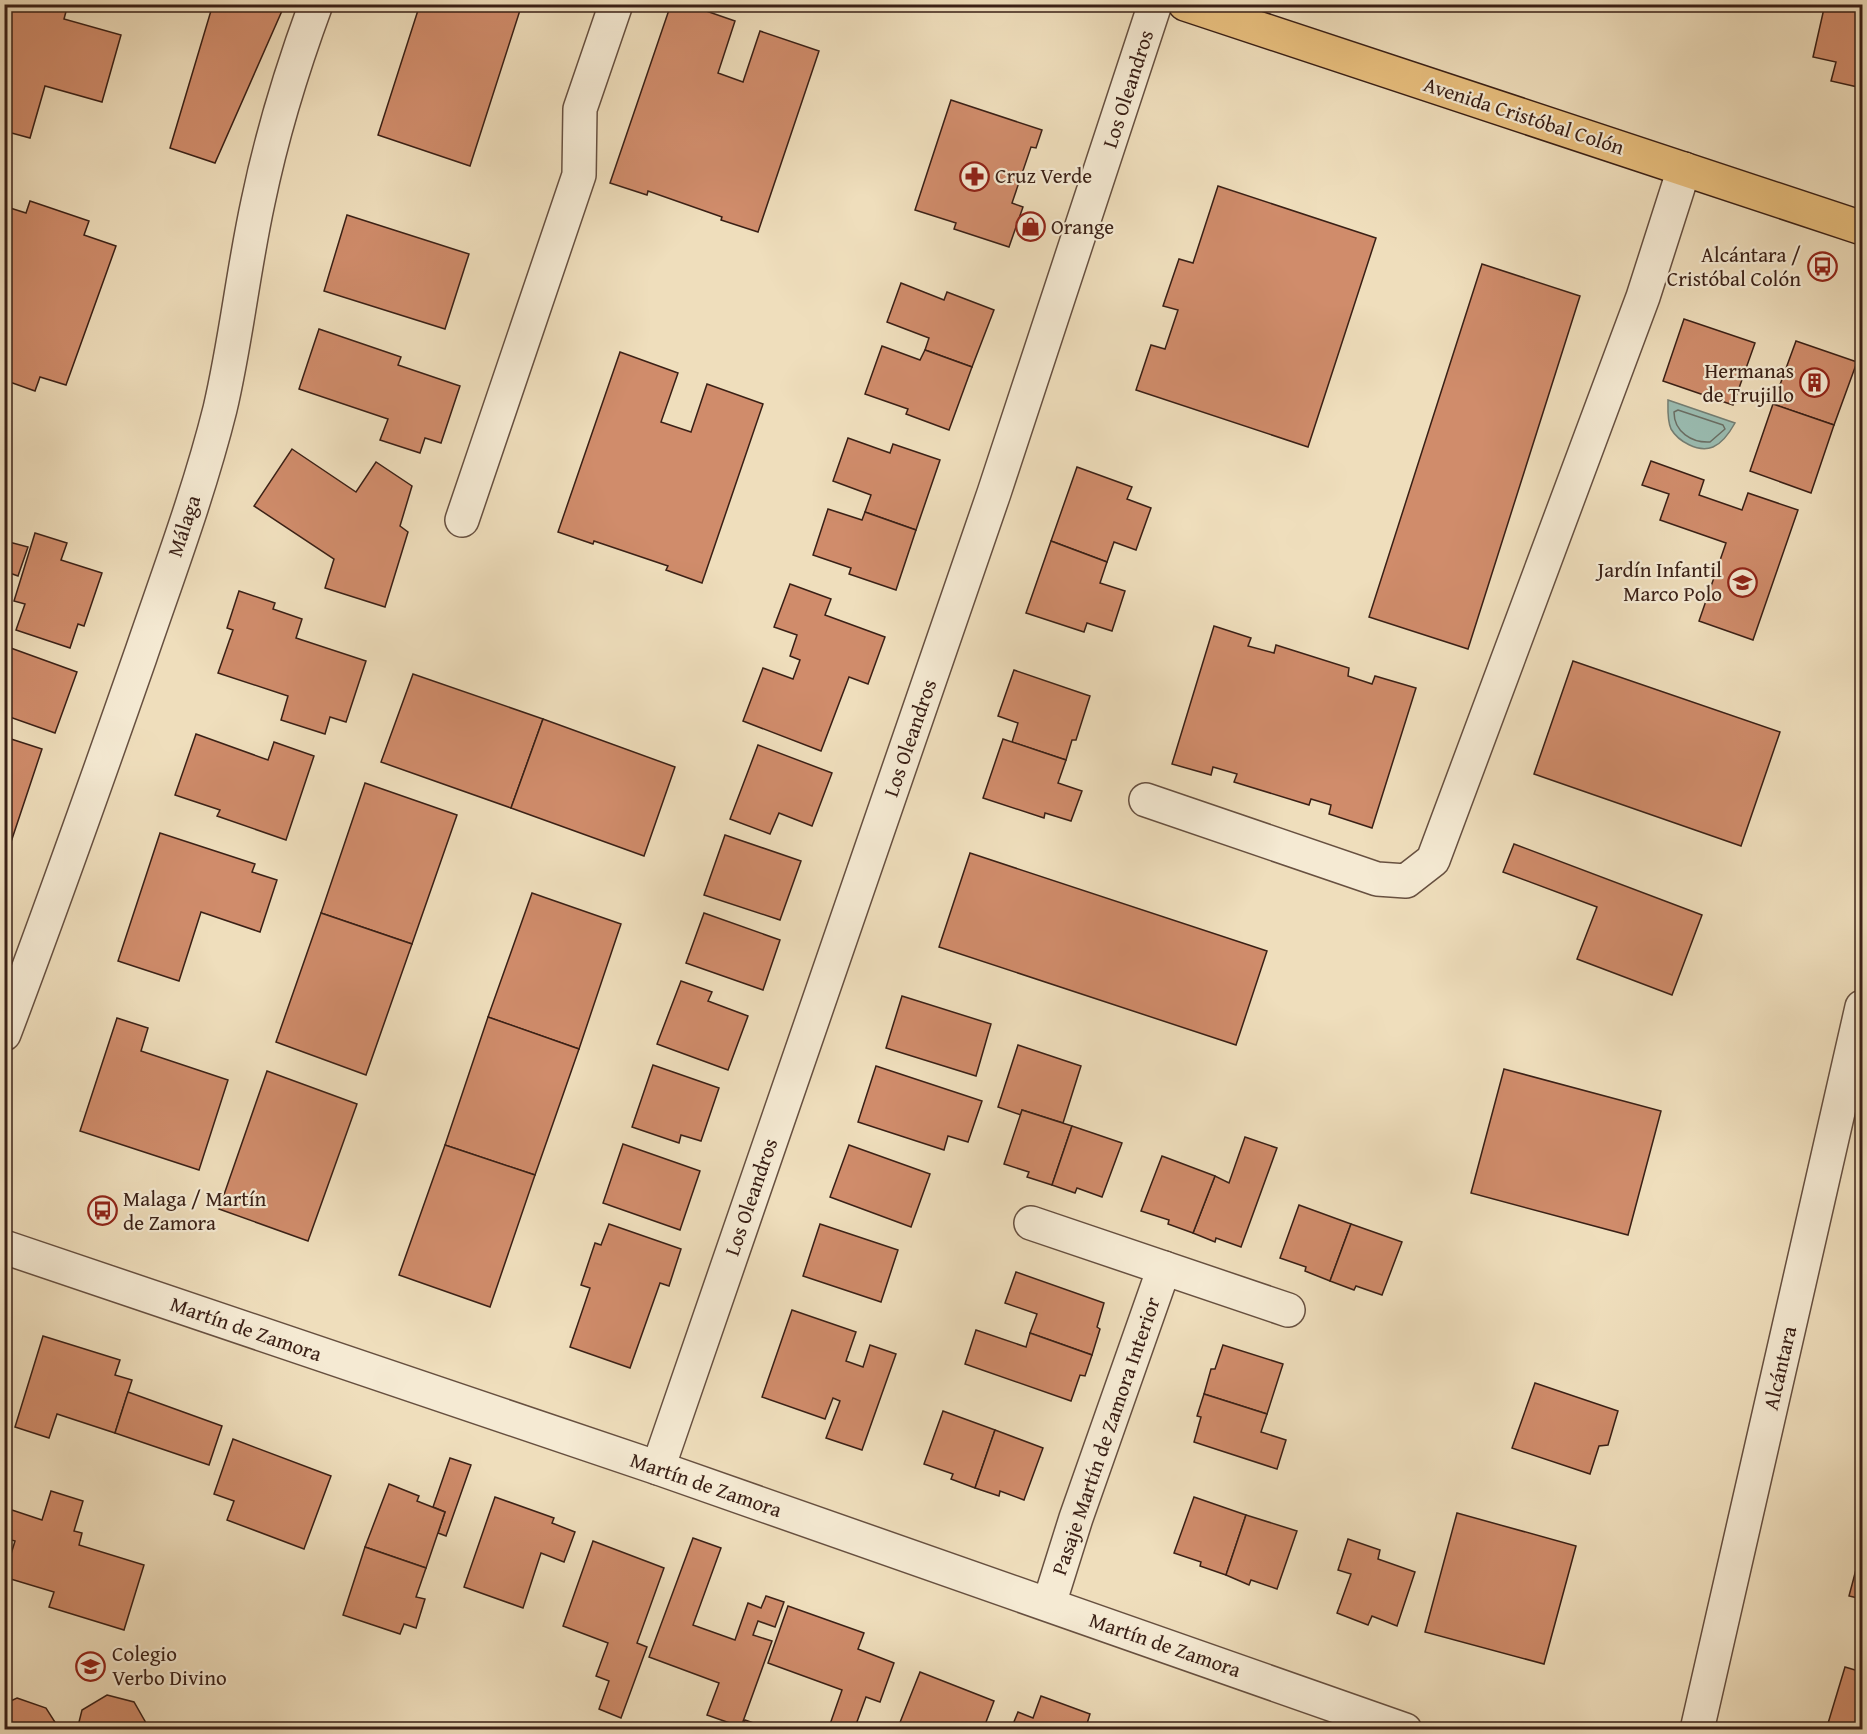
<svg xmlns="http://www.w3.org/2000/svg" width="1867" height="1734" viewBox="0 0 1867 1734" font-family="'Gentium Book Plus',serif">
  <rect width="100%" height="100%" fill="#efdebc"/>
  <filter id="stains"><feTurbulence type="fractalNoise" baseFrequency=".00333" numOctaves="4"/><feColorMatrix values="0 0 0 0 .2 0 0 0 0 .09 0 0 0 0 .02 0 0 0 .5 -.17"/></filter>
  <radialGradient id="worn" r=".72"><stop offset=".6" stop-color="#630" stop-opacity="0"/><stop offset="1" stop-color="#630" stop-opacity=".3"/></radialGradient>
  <path fill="#9abcb1" stroke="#747e73" stroke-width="1.5" d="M1668,400L1735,423C1730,432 1723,443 1713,447C1698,453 1678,441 1671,429C1667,420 1668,409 1668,400Z"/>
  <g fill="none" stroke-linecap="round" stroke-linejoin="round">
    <path stroke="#6a6e64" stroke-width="1.5" d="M1678,410L1723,425L1725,429L1710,442C1692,443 1674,432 1674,412Z"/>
  </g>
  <g fill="#d08c6b" stroke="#3a2016" stroke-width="1.5">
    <polygon points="4,4 68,4 64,19 121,35 102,102 45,86 30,138 4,131"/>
    <polygon points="213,4 285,4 215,163 170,148"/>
    <polygon points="420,4 522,4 470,166 378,135"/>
    <polygon points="671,4 686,4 735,21 718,73 743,82 760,31 819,51 758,232 721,220 722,217 648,191 647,195 610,183"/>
    <polygon points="1825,4 1862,4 1862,88 1831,81 1836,62 1813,57"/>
    <polygon points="951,100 1042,130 1036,148 1031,147 1012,203 1023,207 1009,247 954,229 956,223 915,210"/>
    <polygon points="1218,186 1376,238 1308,447 1136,390 1151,345 1165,349 1178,310 1163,306 1179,259 1193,263"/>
    <polygon points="30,201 89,221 84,235 116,246 66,385 40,377 35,391 4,380 4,206 26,213"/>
    <polygon points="347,215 469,254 445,329 324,291"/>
    <polygon points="1482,264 1580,296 1468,649 1369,617"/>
    <polygon points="901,283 944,300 947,292 994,310 972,367 925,350 929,338 887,322"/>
    <polygon points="1684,319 1755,343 1733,405 1663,381"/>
    <polygon points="319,329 401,357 398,365 460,386 441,443 425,438 420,453 380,440 388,419 299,389"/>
    <polygon points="1796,341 1857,362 1834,425 1773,404"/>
    <polygon points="882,346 920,360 925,350 972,367 949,430 906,414 908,409 865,394"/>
    <polygon points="620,352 678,373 661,422 691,432 707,384 763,404 702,583 666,570 668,566 594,541 593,544 558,532"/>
    <polygon points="1773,404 1834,425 1811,493 1750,471"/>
    <polygon points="848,438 890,453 893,444 940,460 916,530 865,512 871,495 833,481"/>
    <polygon points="292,449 356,492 376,462 412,486 400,526 408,532 385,607 325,588 334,559 254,506"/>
    <polygon points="1651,461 1704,480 1699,495 1742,510 1748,493 1798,510 1753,640 1699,621 1726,543 1660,520 1669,494 1642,485"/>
    <polygon points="1077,467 1132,487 1127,499 1151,508 1136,550 1114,542 1107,562 1051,541"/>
    <polygon points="828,509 862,520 865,512 916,530 896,590 849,574 851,568 813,555"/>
    <polygon points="35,533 67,543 61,560 102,573 84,626 78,624 70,648 16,630 25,604 14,601"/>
    <polygon points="4,535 10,537 9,542 28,547 18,576 4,571"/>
    <polygon points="1051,541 1107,562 1100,583 1125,591 1112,631 1087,623 1084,632 1026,613"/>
    <polygon points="790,584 831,599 825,615 885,637 868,684 849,677 821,751 743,721 763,668 793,679 800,660 790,656 797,635 774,627"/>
    <polygon points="239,591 275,603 273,609 302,619 296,638 366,661 346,722 330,717 325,734 281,720 288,696 218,673 233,630 227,628"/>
    <polygon points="1214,626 1251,638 1248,646 1274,653 1276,645 1349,668 1348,676 1372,684 1375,676 1416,688 1372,828 1329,814 1331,805 1311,799 1309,805 1234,782 1237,774 1213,767 1211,775 1172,764"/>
    <polygon points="8,647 77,672 55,733 4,715 4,657"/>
    <polygon points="1573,661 1780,732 1741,846 1534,774"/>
    <polygon points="1014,670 1090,696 1076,740 1072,740 1066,760 1012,742 1018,723 998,716"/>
    <polygon points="413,674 543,719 511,808 381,762"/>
    <polygon points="543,719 675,767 644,856 511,808"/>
    <polygon points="196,734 268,760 274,742 314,756 286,840 217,816 220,810 175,795"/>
    <polygon points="8,738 42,749 11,842 4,840 4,751"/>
    <polygon points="1003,739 1066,760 1058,783 1082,791 1071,821 1045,813 1044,818 983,798"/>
    <polygon points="758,745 832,773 812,826 779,813 770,834 730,819"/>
    <polygon points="365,783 457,815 412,944 321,913"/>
    <polygon points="160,833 255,864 252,872 277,880 260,932 201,912 179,981 118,961"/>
    <polygon points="725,835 801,861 780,920 704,895"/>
    <polygon points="1514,844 1702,915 1672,995 1577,959 1597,907 1503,872"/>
    <polygon points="970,853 1267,951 1236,1045 939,947"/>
    <polygon points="532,893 621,924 579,1049 488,1017"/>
    <polygon points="321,913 412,944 366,1075 276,1042"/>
    <polygon points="704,913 780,940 763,990 686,963"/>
    <polygon points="681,981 712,992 708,1001 748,1016 728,1070 657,1044"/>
    <polygon points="902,996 991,1024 976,1076 886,1048"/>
    <polygon points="488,1017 579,1049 535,1175 445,1145"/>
    <polygon points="117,1018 148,1028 141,1051 228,1080 199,1170 80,1131"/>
    <polygon points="1018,1045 1081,1066 1063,1123 1022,1110 1021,1115 998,1107"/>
    <polygon points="653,1065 719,1088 701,1141 681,1135 679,1143 632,1127"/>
    <polygon points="876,1066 982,1101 968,1142 948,1136 944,1150 858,1122"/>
    <polygon points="1504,1069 1661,1111 1628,1235 1471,1193"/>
    <polygon points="267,1071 357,1104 308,1241 219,1209"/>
    <polygon points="1022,1110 1072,1126 1052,1185 1027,1177 1029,1172 1004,1164"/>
    <polygon points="1072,1126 1122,1143 1102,1197 1077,1188 1075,1193 1052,1185"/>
    <polygon points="1245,1137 1277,1148 1241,1247 1216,1238 1215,1242 1193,1233 1215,1176 1229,1183"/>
    <polygon points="623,1144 700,1171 680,1230 603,1203"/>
    <polygon points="445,1145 535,1175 490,1307 399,1275"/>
    <polygon points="849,1145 930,1174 911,1227 830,1197"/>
    <polygon points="1162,1156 1215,1176 1193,1233 1168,1224 1169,1220 1141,1211"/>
    <polygon points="1299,1205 1351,1224 1330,1281 1305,1271 1306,1267 1280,1258"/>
    <polygon points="609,1224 681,1249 669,1286 660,1283 630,1368 570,1347 590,1288 581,1285 595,1243 601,1245"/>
    <polygon points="820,1224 898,1250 881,1302 803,1276"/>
    <polygon points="1351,1224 1402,1242 1382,1295 1356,1286 1354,1290 1330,1281"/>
    <polygon points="1016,1272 1104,1303 1097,1327 1100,1329 1092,1355 1030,1333 1037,1314 1005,1303"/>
    <polygon points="792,1310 856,1332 846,1361 863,1367 870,1345 896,1354 862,1450 826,1438 840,1401 833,1398 825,1419 762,1397"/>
    <polygon points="976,1330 1026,1347 1030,1333 1092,1355 1085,1376 1080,1375 1071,1401 965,1364"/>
    <polygon points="43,1336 120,1360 115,1375 132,1380 115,1433 57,1414 49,1438 15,1427"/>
    <polygon points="1223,1345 1283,1364 1267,1414 1204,1394 1211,1369 1215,1369"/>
    <polygon points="1535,1383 1618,1411 1608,1445 1599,1446 1590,1474 1512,1448"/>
    <polygon points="128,1392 222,1426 209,1465 115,1433"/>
    <polygon points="1204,1394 1267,1414 1261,1432 1286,1440 1277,1469 1194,1442 1201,1417 1197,1416"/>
    <polygon points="943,1411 995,1430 975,1488 951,1479 953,1474 924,1464"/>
    <polygon points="995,1430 1043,1448 1024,1500 1000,1491 999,1496 975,1488"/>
    <polygon points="233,1439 331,1476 304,1549 227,1520 234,1501 214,1494"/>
    <polygon points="450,1458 471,1465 446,1536 438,1533 445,1512 433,1507"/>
    <polygon points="389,1484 419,1496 417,1501 445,1512 426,1568 365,1547"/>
    <polygon points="51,1491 83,1501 74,1531 82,1533 79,1545 144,1565 124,1630 49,1607 54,1592 4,1577 15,1541 4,1538 6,1508 42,1520"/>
    <polygon points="495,1497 554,1518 552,1523 575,1532 564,1562 541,1553 523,1608 464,1587"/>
    <polygon points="1194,1497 1246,1515 1226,1575 1200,1566 1201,1562 1174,1553"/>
    <polygon points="1457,1513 1576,1546 1544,1664 1425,1632"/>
    <polygon points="1246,1515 1297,1531 1277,1589 1251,1580 1249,1585 1226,1575"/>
    <polygon points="693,1538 721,1548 693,1625 735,1640 748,1603 761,1608 766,1596 784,1602 775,1627 758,1621 753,1635 772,1641 741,1727 707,1715 719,1683 649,1657"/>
    <polygon points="1348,1539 1380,1550 1378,1559 1415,1572 1397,1626 1372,1616 1368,1625 1337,1613 1351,1574 1338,1570"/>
    <polygon points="593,1541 664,1568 637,1643 647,1647 621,1718 599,1709 609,1681 596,1676 608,1643 563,1626"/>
    <polygon points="365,1547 426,1568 416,1597 425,1599 416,1628 404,1624 400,1634 343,1615"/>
    <polygon points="1862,1547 1862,1599 1849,1596"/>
    <polygon points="788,1606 864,1633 858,1649 894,1663 880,1702 866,1697 854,1730 828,1730 842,1690 768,1663"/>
    <polygon points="1845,1667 1862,1672 1862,1730 1826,1730"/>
    <polygon points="920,1672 994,1701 983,1730 897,1730"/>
    <polygon points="107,1695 134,1702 150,1730 77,1730 82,1710"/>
    <polygon points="1041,1696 1090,1714 1085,1730 1011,1729 1018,1712 1033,1718"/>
    <polygon points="17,1698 46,1708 60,1730 4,1730 4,1704"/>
    <polygon points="745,1720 773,1730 741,1730"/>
  </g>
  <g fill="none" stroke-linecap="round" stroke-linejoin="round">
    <defs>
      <g id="minor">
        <polyline points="462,520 579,175 580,109 616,4"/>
        <polyline points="1146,800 1377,879 1406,881 1433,860 1643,297 1684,169"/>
        <path d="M4,1034C51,909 96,783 140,657C168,575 199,493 220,409C236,341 243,271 258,202C272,134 292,69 316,4"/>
        <polyline points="1031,1223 1288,1310"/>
        <polyline points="4,1247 658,1468 1405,1730"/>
        <polyline points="658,1468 994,493 1155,4"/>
        <polyline points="1049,1604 1076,1518 1164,1268"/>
        <polyline points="1697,1730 1862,1007"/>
      </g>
      <polyline id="major" points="1185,4 1862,228"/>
    </defs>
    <use href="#minor" stroke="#675040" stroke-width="36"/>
    <use href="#major" stroke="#3a2016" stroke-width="36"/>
    <use href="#minor" stroke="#f5ead3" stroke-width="33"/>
    <use href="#major" stroke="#e8bf7e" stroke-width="33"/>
  </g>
  <defs>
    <symbol id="pharmacy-ring" viewBox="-11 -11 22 22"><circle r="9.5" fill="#f5ead3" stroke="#8f2418" stroke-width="1.5"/><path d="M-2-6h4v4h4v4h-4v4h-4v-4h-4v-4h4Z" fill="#8f2418"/></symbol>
    <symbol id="shop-ring" viewBox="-11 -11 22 22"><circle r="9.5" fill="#f5ead3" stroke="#8f2418" stroke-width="1.5"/><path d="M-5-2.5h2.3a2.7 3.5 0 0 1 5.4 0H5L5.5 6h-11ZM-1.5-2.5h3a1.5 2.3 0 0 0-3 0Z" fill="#8f2418"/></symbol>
    <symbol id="bus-ring" viewBox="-11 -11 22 22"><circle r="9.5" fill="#f5ead3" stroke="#8f2418" stroke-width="1.5"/><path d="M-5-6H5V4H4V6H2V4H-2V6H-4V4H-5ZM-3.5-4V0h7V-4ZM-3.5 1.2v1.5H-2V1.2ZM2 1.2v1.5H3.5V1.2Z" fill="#8f2418"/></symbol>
    <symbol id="building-ring" viewBox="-11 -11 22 22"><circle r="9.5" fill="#f5ead3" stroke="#8f2418" stroke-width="1.5"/><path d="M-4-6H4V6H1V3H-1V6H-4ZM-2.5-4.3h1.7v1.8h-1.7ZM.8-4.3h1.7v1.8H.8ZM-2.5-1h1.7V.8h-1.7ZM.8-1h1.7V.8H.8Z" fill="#8f2418"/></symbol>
    <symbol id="school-ring" viewBox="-11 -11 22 22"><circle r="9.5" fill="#f5ead3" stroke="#8f2418" stroke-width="1.5"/><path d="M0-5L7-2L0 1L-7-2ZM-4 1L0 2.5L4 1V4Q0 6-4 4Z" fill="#8f2418"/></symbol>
  </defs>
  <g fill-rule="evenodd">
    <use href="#pharmacy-ring" x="958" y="160" width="33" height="33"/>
    <use href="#shop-ring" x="1014" y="210" width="33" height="33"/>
    <use href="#bus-ring" x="1806" y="250" width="33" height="33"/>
    <use href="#building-ring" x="1798" y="366" width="33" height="33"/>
    <use href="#school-ring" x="1726" y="566" width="33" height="33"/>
    <use href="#bus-ring" x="86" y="1194" width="33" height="33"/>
    <use href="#school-ring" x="74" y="1650" width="33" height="33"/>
  </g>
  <g text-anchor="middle" stroke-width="4.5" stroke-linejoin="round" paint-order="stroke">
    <g font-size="21" fill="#3a2016" stroke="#f5ead3">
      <text transform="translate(1128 89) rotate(-72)" y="7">Los Oleandros</text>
      <text transform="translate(1524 116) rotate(18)" y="7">Avenida Cristóbal Colón</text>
      <text transform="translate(184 526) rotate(-72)" y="7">Málaga</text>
      <text transform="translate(910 738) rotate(-71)" y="7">Los Oleandros</text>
      <text transform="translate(751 1197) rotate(-71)" y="7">Los Oleandros</text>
      <text transform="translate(246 1329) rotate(19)" y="7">Martín de Zamora</text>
      <text transform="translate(1780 1368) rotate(-77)" y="7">Alcántara</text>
      <text transform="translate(1106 1436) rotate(-71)" y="7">Pasaje Martín de Zamora Interior</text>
      <text transform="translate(706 1485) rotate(19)" y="7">Martín de Zamora</text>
      <text transform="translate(1165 1645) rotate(19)" y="7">Martín de Zamora</text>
    </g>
    <g font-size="21" fill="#3a2016" stroke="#f5ead3" text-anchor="start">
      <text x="995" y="183">Cruz Verde</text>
      <text x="1051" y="234">Orange</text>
      <text x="1801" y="262" text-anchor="end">Alcántara /<tspan x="1801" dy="24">Cristóbal Colón</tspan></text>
      <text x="1794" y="378" text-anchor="end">Hermanas<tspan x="1794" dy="24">de Trujillo</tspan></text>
      <text x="1722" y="577" text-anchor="end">Jardín Infantil<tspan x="1722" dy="24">Marco Polo</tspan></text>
      <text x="123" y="1206">Malaga / Martín<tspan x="123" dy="24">de Zamora</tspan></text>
      <text x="112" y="1661">Colegio<tspan x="112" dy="24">Verbo Divino</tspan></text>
    </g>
  </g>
  <rect width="1867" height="1734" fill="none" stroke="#efdebc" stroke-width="24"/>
  <rect x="6" y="6" width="1855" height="1722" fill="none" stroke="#3a2016" stroke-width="3"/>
  <rect x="12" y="12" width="1843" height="1710" fill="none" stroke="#3a2016" stroke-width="1.5"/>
  <rect width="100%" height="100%" filter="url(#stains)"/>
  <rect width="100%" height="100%" fill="url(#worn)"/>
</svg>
